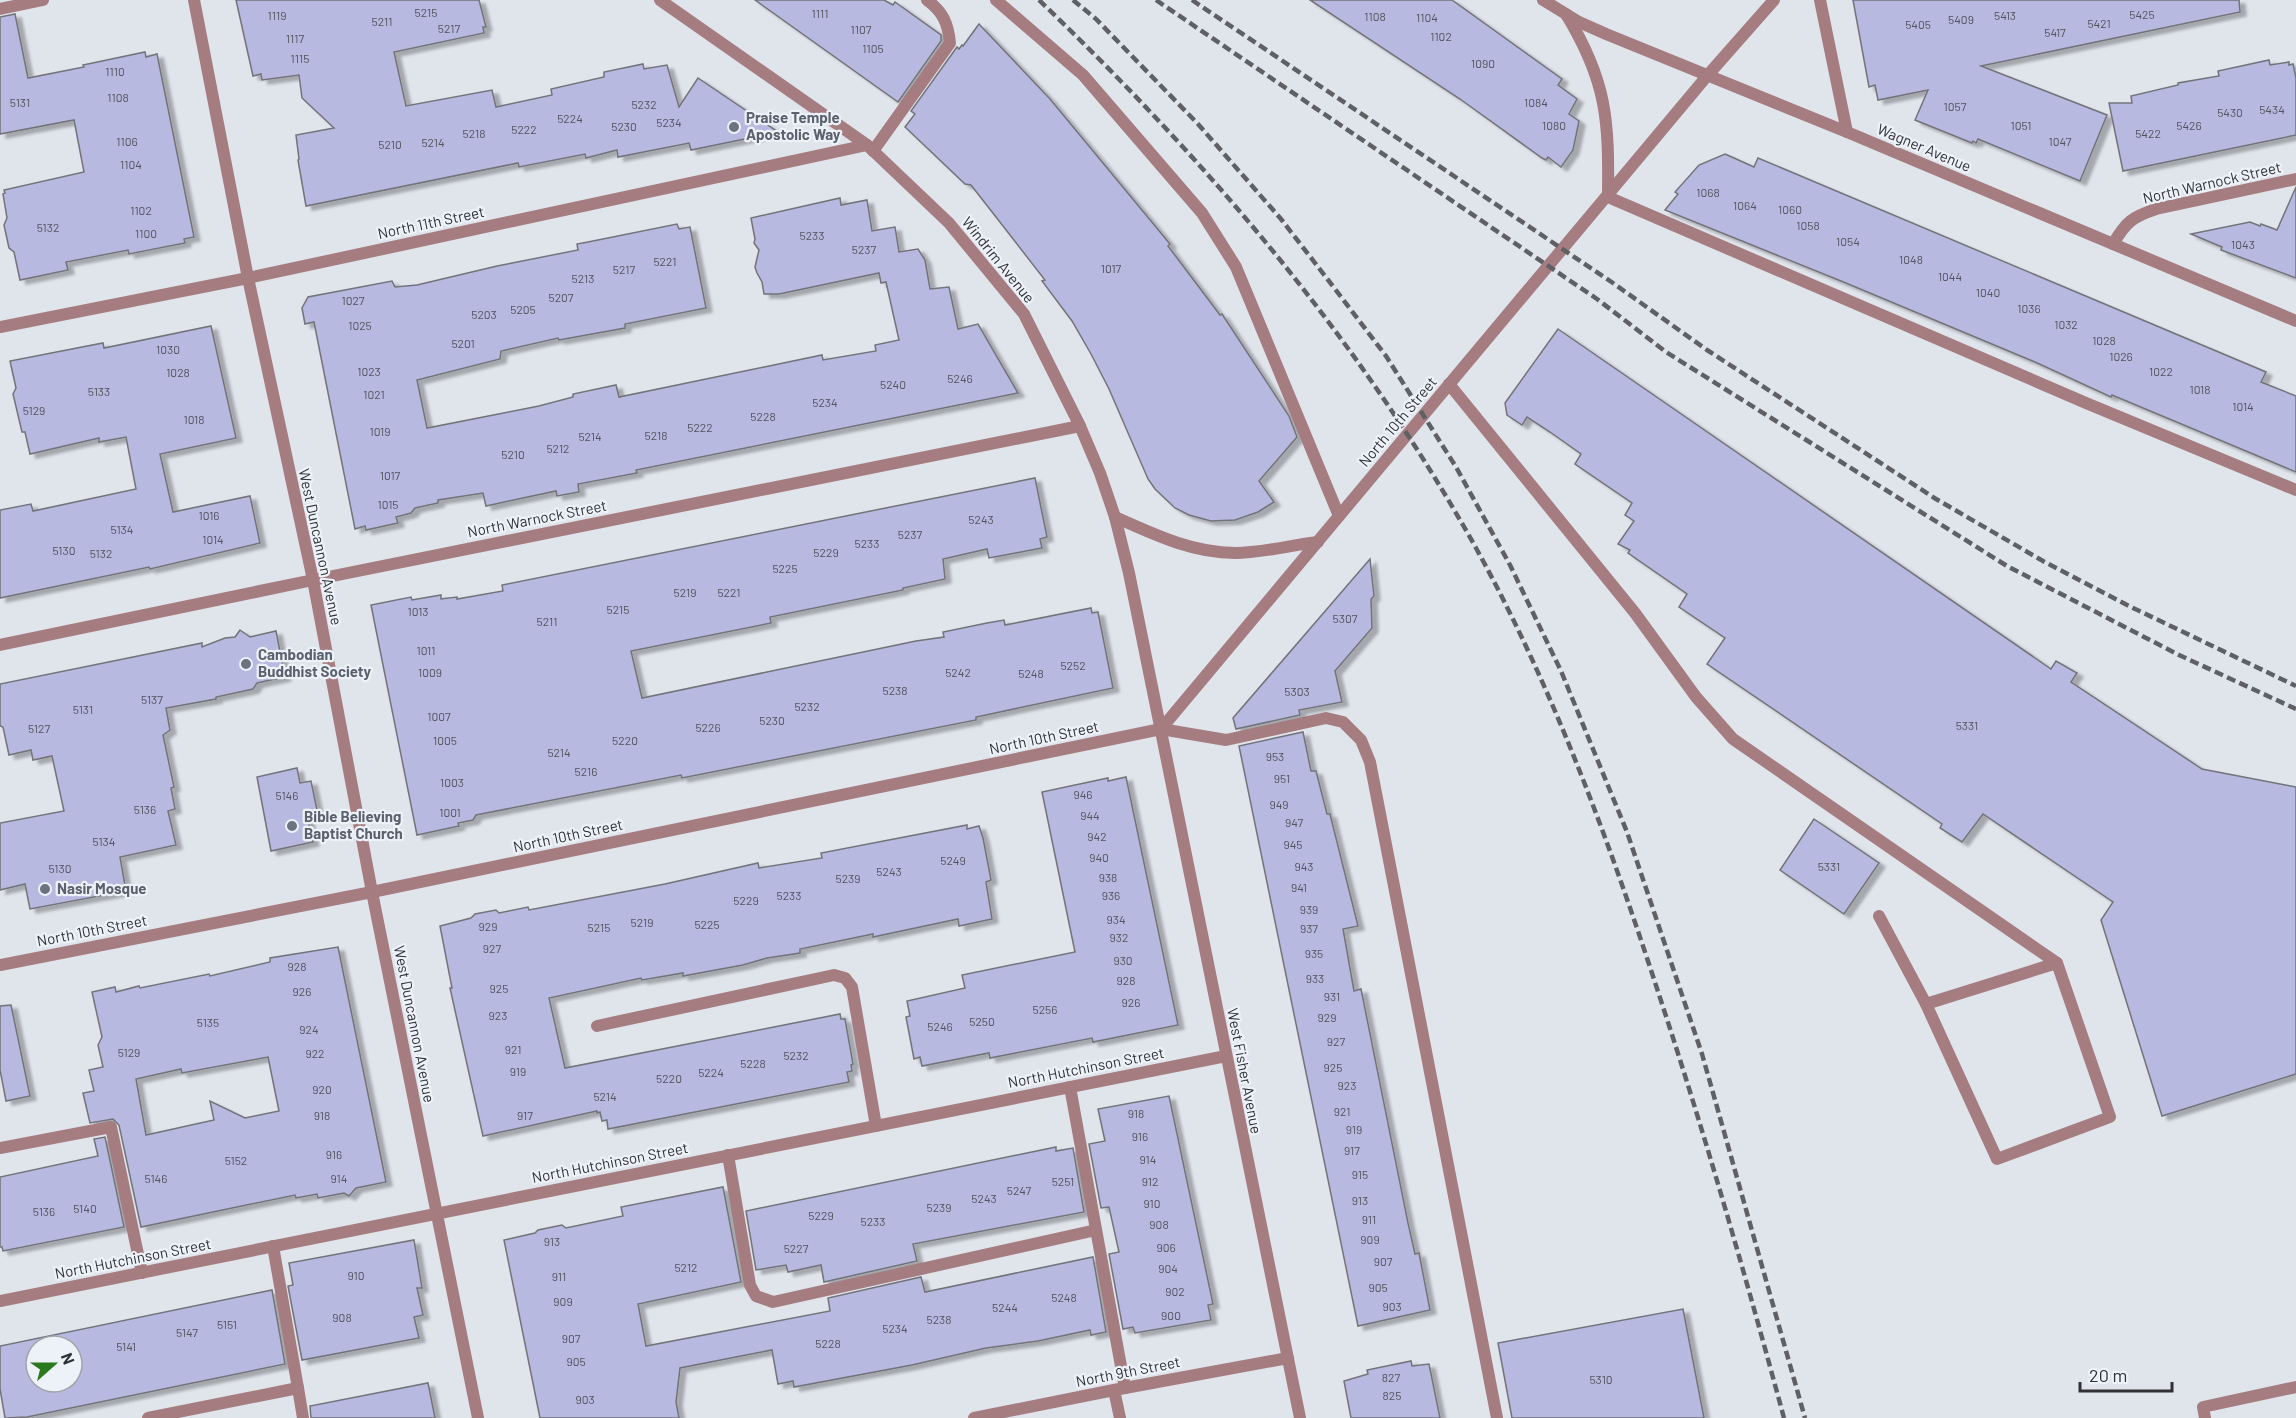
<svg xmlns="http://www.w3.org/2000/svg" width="2296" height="1418" viewBox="0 0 2296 1418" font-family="Barlow,sans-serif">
  <defs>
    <filter id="shadow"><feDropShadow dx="6" dy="4" stdDeviation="1.5" flood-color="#0004"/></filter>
  </defs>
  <rect width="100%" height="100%" fill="#e0e4eb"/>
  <g fill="#b7b9e0" stroke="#73737a" stroke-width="1.5" fill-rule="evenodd" filter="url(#shadow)">
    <polygon points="236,0 479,0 486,27 483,27 484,33 394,52 406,106 492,90 496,107 552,95 551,89 604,77 604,72 643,64 644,69 667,65 679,107 698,78 778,132 691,150 689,143 618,157 617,150 586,158 585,154 519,167 518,163 306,206 298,160 299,159 296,135 334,128 302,98 299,75 262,80 261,74 253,76"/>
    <polygon points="755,0 884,0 893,5 895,2 941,35 941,41 898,102"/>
    <polygon points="1310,0 1452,0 1562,79 1558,85 1577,99 1569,114 1579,121 1573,150 1561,167 1548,157 1546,160 1542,158 1460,99"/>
    <polygon points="1853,0 2239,0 2240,12 1981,66 2107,115 2080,181 1978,139 1976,143 1973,141 1972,143 1915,120 1928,90 1878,100 1875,85 1869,87"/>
    <polygon points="15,14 28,78 84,67 83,65 145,52 146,57 157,54 194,237 184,239 185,243 129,254 128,250 66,262 68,270 20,280 14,252 9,248 4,225 7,218 3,194 5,193 4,190 84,172 74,120 0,134 0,17"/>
    <polygon points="979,24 1050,99 1170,244 1168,246 1220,315 1222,314 1289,416 1297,437 1259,481 1274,502 1258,512 1235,520 1211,521 1189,515 1175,508 1155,489 1148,479 1109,389 1091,354 1072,321 1042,281 1045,280 971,185 965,184 905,127 915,114 911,111 957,47 959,49 962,45 963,46"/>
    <polygon points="2269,60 2270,65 2289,62 2289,65 2293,64 2296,78 2296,135 2123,171 2109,103 2132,103 2131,96 2178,85 2178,83 2219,76 2218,71"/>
    <polygon points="1725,154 1754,167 1758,158 2266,372 2261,382 2296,396 2296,472 2112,395 2111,397 2035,362 1841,281 1665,210 1678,194 1675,192 1699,165"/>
    <polygon points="2296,187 2296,278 2221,250 2222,247 2191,234 2250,222 2260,226 2261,224 2277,230"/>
    <polygon points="840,198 841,205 867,200 872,231 895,227 899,252 918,249 925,260 930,289 949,287 958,329 978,324 1018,393 636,470 637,473 578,484 579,492 557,496 556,491 486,506 483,493 438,500 438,503 415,508 411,513 396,517 398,523 366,530 365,526 355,529 314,322 305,324 302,308 308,297 392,281 395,287 417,285 497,266 578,250 577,244 588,242 677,224 679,229 690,227 706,308 625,324 625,328 559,340 558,338 501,351 500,359 417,380 427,428 539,406 573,397 573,394 616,385 619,397 822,355 823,360 876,351 875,345 899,340 886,282 881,283 879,273 779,294 764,294 762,282 757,273 755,267 759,250 754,243 755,239 751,218"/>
    <polygon points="211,326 236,438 160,454 173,512 250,496 260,543 150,569 149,567 0,598 0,510 31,504 33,511 136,489 126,437 99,442 99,438 30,454 25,432 22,432 13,394 16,388 10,361 103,343 104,348"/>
    <polygon points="1558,329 2051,669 2056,661 2077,673 2071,682 2202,769 2296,787 2296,1074 2162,1116 2101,920 2113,902 1983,814 1962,842 1940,828 1942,824 1707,664 1725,638 1679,607 1687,594 1628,553 1630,550 1618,544 1634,521 1625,515 1632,503 1575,464 1581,454 1550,432 1527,417 1522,425 1507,415 1505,403"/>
    <polygon points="1035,478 1047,537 1040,539 1042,548 989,558 987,549 943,559 945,579 903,588 903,590 770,617 771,623 631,651 642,698 916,641 944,637 943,632 987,623 1004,620 1005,625 1091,608 1092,613 1098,612 1113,688 976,717 976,720 682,778 681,775 476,815 473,820 458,823 459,826 417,835 371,605 411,597 412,600 441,595 441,599 457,597 457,599 503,591 502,585"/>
    <polygon points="1370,559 1374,596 1371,599 1372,628 1335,671 1342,702 1299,710 1300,715 1236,729 1233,718"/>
    <polygon points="240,630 250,637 276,631 285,677 257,683 253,689 216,697 216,699 166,708 170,730 163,735 174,787 171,788 175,809 168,811 176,845 120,857 126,891 30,909 25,884 0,890 0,823 64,811 52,756 33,760 31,750 9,755 3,727 0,726 0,684 202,643 202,647 225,638 235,637"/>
    <polygon points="1303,732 1311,771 1316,771 1327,814 1330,814 1358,926 1343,929 1354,991 1361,989 1408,1223 1415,1254 1419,1253 1430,1310 1358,1326 1239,746"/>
    <polygon points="297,768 300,783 311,781 317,810 306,812 313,842 271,851 257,777"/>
    <polygon points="1126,777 1178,1025 1093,1042 1092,1038 990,1058 989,1053 922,1066 920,1057 914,1059 906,1017 910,1016 907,1001 965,988 962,975 1075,952 1042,792 1108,778 1108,781"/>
    <polygon points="1814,819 1879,863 1844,914 1780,870"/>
    <polygon points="967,825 967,829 979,826 983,838 991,880 986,882 992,919 959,926 958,919 873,937 873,934 800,949 800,953 767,958 743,965 683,976 683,973 642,980 641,978 549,998 565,1068 840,1014 841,1019 845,1019 853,1064 851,1065 852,1071 847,1072 849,1082 608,1129 607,1120 602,1121 600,1112 597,1113 597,1111 483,1136 450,988 452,988 440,926 471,918 475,914 496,910 499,913 528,907 529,910 665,884 758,863 759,868 822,858 821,853"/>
    <path d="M338,947L386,1182L356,1188L349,1196L344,1193L318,1198L317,1194L296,1198L295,1195L141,1227L119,1125L113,1119L90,1123L83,1093L94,1091L89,1070L103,1067L98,1045L102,1037L92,992L115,987L116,992L139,986L140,988L209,974L210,976L270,962V958ZM268,1057L279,1111L245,1118L210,1101L214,1120L146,1135L136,1079L181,1069L182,1073Z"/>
    <polygon points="11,1005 30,1096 6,1101 0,1070 0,1006"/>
    <polygon points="1169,1096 1213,1304 1208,1305 1211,1320 1135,1333 1133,1327 1123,1329 1109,1254 1119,1252 1109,1207 1101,1208 1089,1144 1105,1141 1098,1109"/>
    <polygon points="105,1137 124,1227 3,1251 2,1247 0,1247 0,1177 98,1156 94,1139"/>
    <polygon points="1056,1147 1056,1151 1073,1148 1084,1212 913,1244 917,1261 824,1282 821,1265 788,1272 786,1265 756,1270 746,1211"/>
    <polygon points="723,1187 741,1282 638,1304 646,1346 830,1311 828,1298 921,1277 925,1292 1093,1257 1106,1332 1091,1335 1090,1330 1038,1341 986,1348 912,1365 794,1387 793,1381 778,1384 772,1350 680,1368 676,1402 679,1418 540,1418 504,1240 535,1233 538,1230 562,1225 566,1228 623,1216 621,1207"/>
    <polygon points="414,1240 422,1288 417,1288 423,1315 414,1317 419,1338 302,1360 288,1286 293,1285 289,1263"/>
    <path d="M272,1290L285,1364L27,1417L5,1418L0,1389V1346ZM36,1346H72V1382H36Z"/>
    <polygon points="1683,1309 1704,1418 1512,1418 1498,1343"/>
    <polygon points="1411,1361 1412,1366 1429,1364 1440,1418 1351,1418 1344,1381 1368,1374 1367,1370"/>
    <polygon points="428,1383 435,1418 311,1418 310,1406"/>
  </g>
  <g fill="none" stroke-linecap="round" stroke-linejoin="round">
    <g stroke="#a57c80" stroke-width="12">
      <polyline points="996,0 1083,75 1202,213 1236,267 1339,516"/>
      <path d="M873,151L950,43C948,23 943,12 927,0"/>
      <polyline points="1608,197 2086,403 2296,490"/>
      <polyline points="1449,384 1635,613 1696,697 1733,739 2057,963 2110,1117 1997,1159 1926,1004 1879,916"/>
      <polyline points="1161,729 1226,740 1326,718 1343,722 1361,740 1370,762 1497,1418"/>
      <polyline points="1926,1004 2057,963"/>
      <polyline points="597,1026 834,975 845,978 852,987 876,1126"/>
      <polyline points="1070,1087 1125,1388"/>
      <polyline points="0,1148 111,1127 142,1273"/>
      <polyline points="728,1155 750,1285 756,1296 773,1302 1096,1230"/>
      <polyline points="298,1388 303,1418"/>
      <polyline points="1114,1390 1120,1418"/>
      <polyline points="148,1418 298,1388 273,1246"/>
      <polyline points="2205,1418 2203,1407 2296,1387"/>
    </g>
    <g stroke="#a57c80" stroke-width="12">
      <polyline points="194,0 248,278 313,580 372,892 478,1418"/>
      <polyline points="660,0 867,145 949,223 1024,314 1080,426 1100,473 1115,517 1129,573 1300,1418"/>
      <polyline points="1543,0 1579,22 1606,34 1847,132 2296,321"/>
      <polyline points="1820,0 1847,132"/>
      <polyline points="0,9 43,0"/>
      <polyline points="1707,76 1774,0"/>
      <path d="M2113,244C2126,222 2132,217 2156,209L2296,179"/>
      <polyline points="0,327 248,278 867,145"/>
      <polyline points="0,645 313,580 1080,426"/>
      <polyline points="0,965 372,892 1161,729"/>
      <polyline points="0,1301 1226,1056"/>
      <polyline points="974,1418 1114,1390 1288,1358"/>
    </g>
    <g stroke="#a57c80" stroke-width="12">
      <path d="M1566,14C1607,81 1609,120 1608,197"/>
      <path d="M1115,517C1153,534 1192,553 1235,553C1262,553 1291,545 1318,542"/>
      <polyline points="1161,729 1707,76"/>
    </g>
    <g stroke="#5e6064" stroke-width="4.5" stroke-dasharray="9 4.5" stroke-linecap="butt">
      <path d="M1039,0C1210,164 1360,340 1476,548C1556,693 1613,852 1664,1010C1708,1145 1747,1281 1784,1418"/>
      <polyline points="1073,0 1096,19 1198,124 1281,219 1332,285 1386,356 1456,467 1510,565 1561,671 1627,832 1702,1054 1805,1418"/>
      <polyline points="1156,0 1597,299 1666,352 2007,566 2179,655 2296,709"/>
      <polyline points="1192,0 1613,283 1707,350 1936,499 2043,561 2129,606 2296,686"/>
    </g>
  </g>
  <g fill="#6b7280" stroke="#edf1f8" stroke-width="2">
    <circle cx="734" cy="127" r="6"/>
    <circle cx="246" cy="664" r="6"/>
    <circle cx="292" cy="826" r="6"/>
    <circle cx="45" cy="889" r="6"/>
  </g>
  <g text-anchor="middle" stroke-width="4.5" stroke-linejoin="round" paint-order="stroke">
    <g font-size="12" fill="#52535f">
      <text x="426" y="17">5215</text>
      <text x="820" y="18">1111</text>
      <text x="2142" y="19">5425</text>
      <text x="277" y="20">1119</text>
      <text x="2005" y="20">5413</text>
      <text x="1375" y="21">1108</text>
      <text x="1427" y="22">1104</text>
      <text x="1961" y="24">5409</text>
      <text x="382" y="26">5211</text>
      <text x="2099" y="28">5421</text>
      <text x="1918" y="29">5405</text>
      <text x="449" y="33">5217</text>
      <text x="861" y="34">1107</text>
      <text x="2055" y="37">5417</text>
      <text x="1441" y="41">1102</text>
      <text x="295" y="43">1117</text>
      <text x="873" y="53">1105</text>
      <text x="300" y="63">1115</text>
      <text x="1483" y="68">1090</text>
      <text x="115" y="76">1110</text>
      <text x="118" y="102">1108</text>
      <text x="20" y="107">5131</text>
      <text x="1536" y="107">1084</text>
      <text x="644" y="109">5232</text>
      <text x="1955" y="111">1057</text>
      <text x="2272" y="114">5434</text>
      <text x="2230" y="117">5430</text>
      <text x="570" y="123">5224</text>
      <text x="669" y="127">5234</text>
      <text x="1554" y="130">1080</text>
      <text x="2021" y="130">1051</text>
      <text x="2189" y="130">5426</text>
      <text x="624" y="131">5230</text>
      <text x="524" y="134">5222</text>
      <text x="474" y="138">5218</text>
      <text x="2148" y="138">5422</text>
      <text x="127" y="146">1106</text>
      <text x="2060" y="146">1047</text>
      <text x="433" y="147">5214</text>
      <text x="390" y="149">5210</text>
      <text x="131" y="169">1104</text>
      <text x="1708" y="197">1068</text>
      <text x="1745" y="210">1064</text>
      <text x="1790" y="214">1060</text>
      <text x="141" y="215">1102</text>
      <text x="1808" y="230">1058</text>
      <text x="48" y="232">5132</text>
      <text x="146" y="238">1100</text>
      <text x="812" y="240">5233</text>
      <text x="1848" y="246">1054</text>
      <text x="2243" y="249">1043</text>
      <text x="864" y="254">5237</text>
      <text x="1911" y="264">1048</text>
      <text x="665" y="266">5221</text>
      <text x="1111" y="273">1017</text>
      <text x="624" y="274">5217</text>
      <text x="1950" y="281">1044</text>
      <text x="583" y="283">5213</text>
      <text x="1988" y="297">1040</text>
      <text x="561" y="302">5207</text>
      <text x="353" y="305">1027</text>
      <text x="2029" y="313">1036</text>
      <text x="523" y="314">5205</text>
      <text x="484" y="319">5203</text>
      <text x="2066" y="329">1032</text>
      <text x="360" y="330">1025</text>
      <text x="2104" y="345">1028</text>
      <text x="463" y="348">5201</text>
      <text x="168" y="354">1030</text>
      <text x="2121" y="361">1026</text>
      <text x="369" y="376">1023</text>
      <text x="2161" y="376">1022</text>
      <text x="178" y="377">1028</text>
      <text x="960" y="383">5246</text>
      <text x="893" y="389">5240</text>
      <text x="2200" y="394">1018</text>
      <text x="99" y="396">5133</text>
      <text x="374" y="399">1021</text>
      <text x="825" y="407">5234</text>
      <text x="2243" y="411">1014</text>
      <text x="34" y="415">5129</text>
      <text x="763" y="421">5228</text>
      <text x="194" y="424">1018</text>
      <text x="700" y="432">5222</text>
      <text x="380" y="436">1019</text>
      <text x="656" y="440">5218</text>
      <text x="590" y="441">5214</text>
      <text x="558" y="453">5212</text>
      <text x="513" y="459">5210</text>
      <text x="390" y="480">1017</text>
      <text x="388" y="509">1015</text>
      <text x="209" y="520">1016</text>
      <text x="981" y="524">5243</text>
      <text x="122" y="534">5134</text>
      <text x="910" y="539">5237</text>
      <text x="213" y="544">1014</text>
      <text x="867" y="548">5233</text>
      <text x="64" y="555">5130</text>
      <text x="826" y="557">5229</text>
      <text x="101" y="558">5132</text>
      <text x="785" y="573">5225</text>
      <text x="685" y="597">5219</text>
      <text x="729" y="597">5221</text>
      <text x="618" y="614">5215</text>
      <text x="418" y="616">1013</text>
      <text x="1345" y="623">5307</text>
      <text x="547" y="626">5211</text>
      <text x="426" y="655">1011</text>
      <text x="1073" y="670">5252</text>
      <text x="430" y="677">1009</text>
      <text x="958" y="677">5242</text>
      <text x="1031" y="678">5248</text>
      <text x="895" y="695">5238</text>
      <text x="1297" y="696">5303</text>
      <text x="152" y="704">5137</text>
      <text x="807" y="711">5232</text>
      <text x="83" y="714">5131</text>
      <text x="439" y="721">1007</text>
      <text x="772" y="725">5230</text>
      <text x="1967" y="730">5331</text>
      <text x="708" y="732">5226</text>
      <text x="39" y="733">5127</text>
      <text x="445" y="745">1005</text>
      <text x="625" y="745">5220</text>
      <text x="559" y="757">5214</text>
      <text x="1275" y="761">953</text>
      <text x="586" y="776">5216</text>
      <text x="1282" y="783">951</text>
      <text x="452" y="787">1003</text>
      <text x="1083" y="799">946</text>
      <text x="287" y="800">5146</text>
      <text x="1279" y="809">949</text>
      <text x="145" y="814">5136</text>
      <text x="450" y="817">1001</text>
      <text x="1090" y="820">944</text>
      <text x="1294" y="827">947</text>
      <text x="1097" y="841">942</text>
      <text x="104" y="846">5134</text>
      <text x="1293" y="849">945</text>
      <text x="1099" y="862">940</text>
      <text x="953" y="865">5249</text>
      <text x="1304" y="871">943</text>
      <text x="1829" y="871">5331</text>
      <text x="60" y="873">5130</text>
      <text x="889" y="876">5243</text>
      <text x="1108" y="882">938</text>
      <text x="848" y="883">5239</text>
      <text x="1299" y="892">941</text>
      <text x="789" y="900">5233</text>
      <text x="1111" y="900">936</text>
      <text x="746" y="905">5229</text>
      <text x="1309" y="914">939</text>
      <text x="1116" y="924">934</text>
      <text x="642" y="927">5219</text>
      <text x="707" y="929">5225</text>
      <text x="488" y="931">929</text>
      <text x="599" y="932">5215</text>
      <text x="1309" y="933">937</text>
      <text x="1119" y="942">932</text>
      <text x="492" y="953">927</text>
      <text x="1314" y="958">935</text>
      <text x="1123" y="965">930</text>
      <text x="297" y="971">928</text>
      <text x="1315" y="983">933</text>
      <text x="1126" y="985">928</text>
      <text x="499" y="993">925</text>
      <text x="302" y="996">926</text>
      <text x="1332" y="1001">931</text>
      <text x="1131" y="1007">926</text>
      <text x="1045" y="1014">5256</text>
      <text x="498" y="1020">923</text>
      <text x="1327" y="1022">929</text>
      <text x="982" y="1026">5250</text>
      <text x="208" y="1027">5135</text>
      <text x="940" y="1031">5246</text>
      <text x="309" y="1034">924</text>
      <text x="1336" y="1046">927</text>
      <text x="513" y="1054">921</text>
      <text x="129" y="1057">5129</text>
      <text x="315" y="1058">922</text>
      <text x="796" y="1060">5232</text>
      <text x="753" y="1068">5228</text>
      <text x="1333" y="1072">925</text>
      <text x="518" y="1076">919</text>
      <text x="711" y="1077">5224</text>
      <text x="669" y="1083">5220</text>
      <text x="1347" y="1090">923</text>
      <text x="322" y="1094">920</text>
      <text x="605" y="1101">5214</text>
      <text x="1342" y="1116">921</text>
      <text x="1136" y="1118">918</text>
      <text x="322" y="1120">918</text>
      <text x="525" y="1120">917</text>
      <text x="1354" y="1134">919</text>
      <text x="1140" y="1141">916</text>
      <text x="1352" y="1155">917</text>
      <text x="334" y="1159">916</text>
      <text x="1148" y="1164">914</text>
      <text x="236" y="1165">5152</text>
      <text x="1360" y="1179">915</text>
      <text x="156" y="1183">5146</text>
      <text x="339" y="1183">914</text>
      <text x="1063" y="1186">5251</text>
      <text x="1150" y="1186">912</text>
      <text x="1019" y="1195">5247</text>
      <text x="984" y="1203">5243</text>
      <text x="1360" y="1205">913</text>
      <text x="1152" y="1208">910</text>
      <text x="939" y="1212">5239</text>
      <text x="85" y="1213">5140</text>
      <text x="44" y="1216">5136</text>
      <text x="821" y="1220">5229</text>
      <text x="1369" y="1224">911</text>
      <text x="873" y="1226">5233</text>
      <text x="1159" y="1229">908</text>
      <text x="1370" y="1244">909</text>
      <text x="552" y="1246">913</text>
      <text x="1166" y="1252">906</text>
      <text x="796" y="1253">5227</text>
      <text x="1383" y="1266">907</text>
      <text x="686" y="1272">5212</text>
      <text x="1168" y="1273">904</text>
      <text x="356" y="1280">910</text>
      <text x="559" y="1281">911</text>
      <text x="1378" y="1292">905</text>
      <text x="1175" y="1296">902</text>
      <text x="1064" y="1302">5248</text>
      <text x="563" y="1306">909</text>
      <text x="1392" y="1311">903</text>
      <text x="1005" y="1312">5244</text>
      <text x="1171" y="1320">900</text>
      <text x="342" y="1322">908</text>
      <text x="939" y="1324">5238</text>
      <text x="227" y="1329">5151</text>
      <text x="895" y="1333">5234</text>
      <text x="187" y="1337">5147</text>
      <text x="571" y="1343">907</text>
      <text x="828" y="1348">5228</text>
      <text x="126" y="1351">5141</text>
      <text x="576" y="1366">905</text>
      <text x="1391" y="1382">827</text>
      <text x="1601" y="1384">5310</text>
      <text x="1392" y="1400">825</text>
      <text x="585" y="1404">903</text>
    </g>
    <g font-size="15" font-weight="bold" fill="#5b616d" stroke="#edf1f8" text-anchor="start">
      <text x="746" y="123">Praise Temple<tspan x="746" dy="17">Apostolic Way</tspan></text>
      <text x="258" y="660">Cambodian<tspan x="258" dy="17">Buddhist Society</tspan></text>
      <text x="304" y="822">Bible Believing<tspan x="304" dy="17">Baptist Church</tspan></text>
      <text x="57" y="894">Nasir Mosque</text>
    </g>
    <g font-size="15" fill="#303134" stroke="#edf1f8">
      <text transform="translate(1924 148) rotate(23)" y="5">Wagner Avenue</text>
      <text transform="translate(2212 183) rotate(-13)" y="5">North Warnock Street</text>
      <text transform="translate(431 223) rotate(-12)" y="5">North 11th Street</text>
      <text transform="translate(998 260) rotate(51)" y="5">Windrim Avenue</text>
      <text transform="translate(1398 422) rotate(-50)" y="5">North 10th Street</text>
      <text transform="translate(537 519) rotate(-11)" y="5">North Warnock Street</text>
      <text transform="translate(320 547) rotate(78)" y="5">West Duncannon Avenue</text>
      <text transform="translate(1044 738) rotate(-12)" y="5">North 10th Street</text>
      <text transform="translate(568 836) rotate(-12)" y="5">North 10th Street</text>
      <text transform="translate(92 931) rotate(-11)" y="5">North 10th Street</text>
      <text transform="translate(414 1024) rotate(79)" y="5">West Duncannon Avenue</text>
      <text transform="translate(1086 1068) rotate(-11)" y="5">North Hutchinson Street</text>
      <text transform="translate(1244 1071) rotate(79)" y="5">West Fisher Avenue</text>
      <text transform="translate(610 1163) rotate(-11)" y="5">North Hutchinson Street</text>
      <text transform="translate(133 1259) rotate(-11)" y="5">North Hutchinson Street</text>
      <text transform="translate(1128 1372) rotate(-11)" y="5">North 9th Street</text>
    </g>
  </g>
  <g transform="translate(54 1364) rotate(69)"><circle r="28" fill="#edf1f8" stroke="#a1a4aa" stroke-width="1.5"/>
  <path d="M0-4.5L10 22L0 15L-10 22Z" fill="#2c781f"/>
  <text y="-9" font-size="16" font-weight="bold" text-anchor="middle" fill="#303134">N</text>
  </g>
  <path d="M2080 1382v9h92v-9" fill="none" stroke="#303134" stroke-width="3"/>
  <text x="2089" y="1382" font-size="18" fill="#303134" stroke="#edf1f8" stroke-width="4.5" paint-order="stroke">20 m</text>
</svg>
